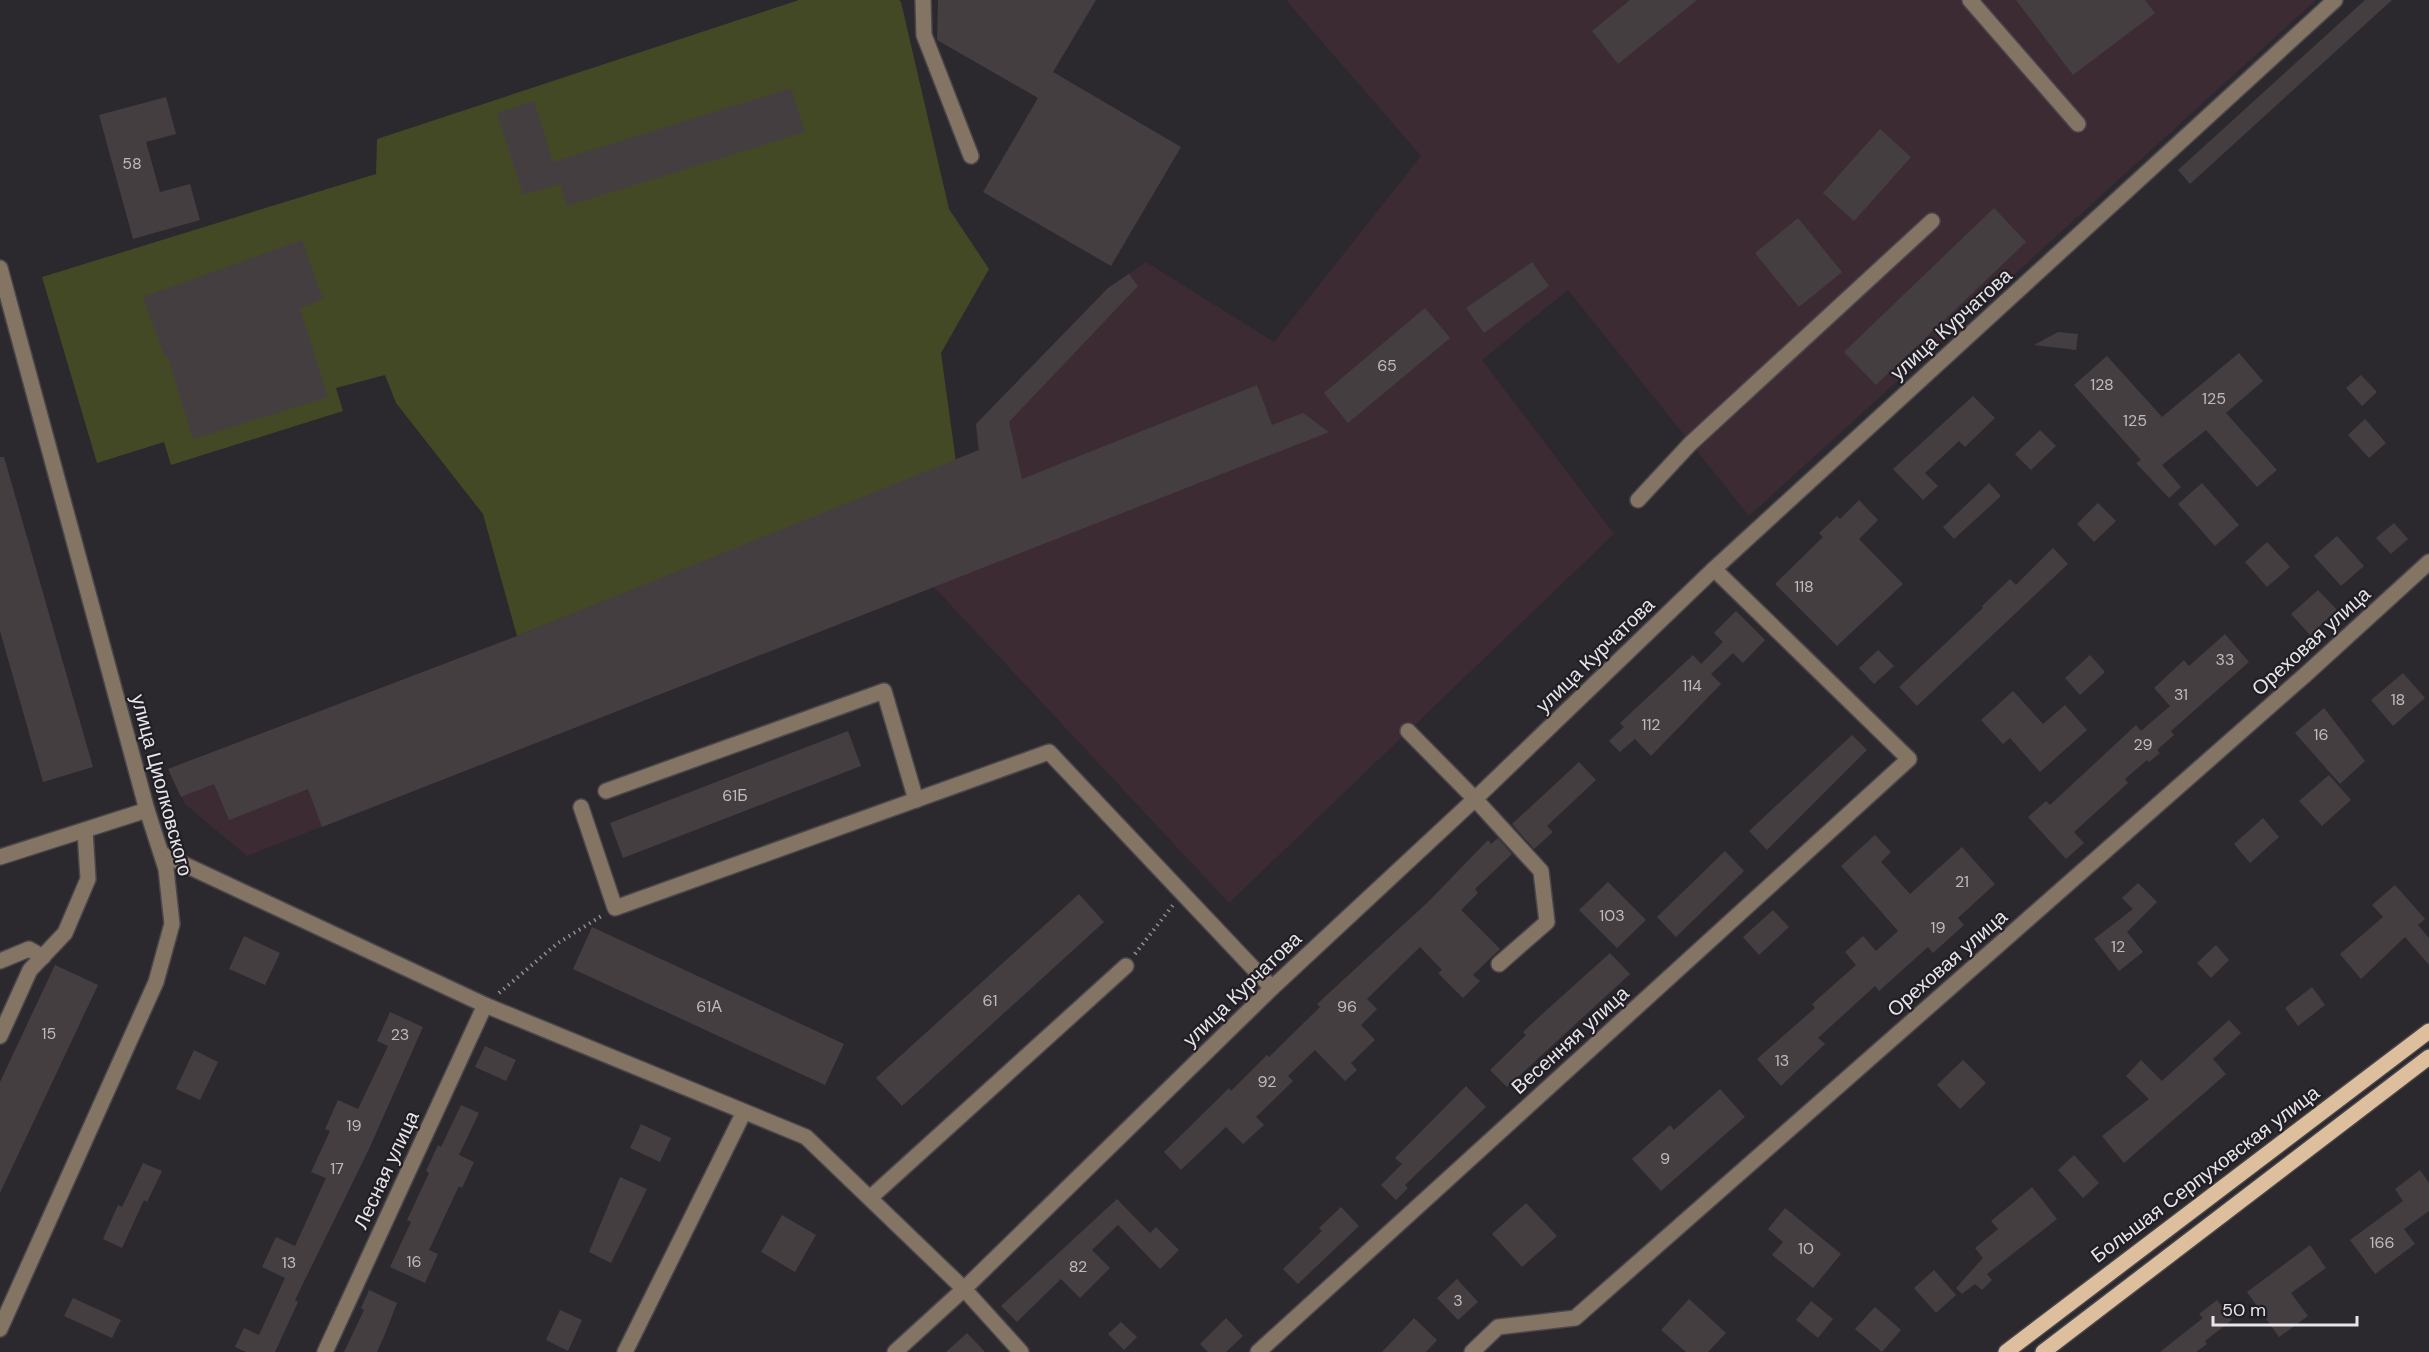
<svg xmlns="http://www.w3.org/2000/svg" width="2429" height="1352" viewBox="0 0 2429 1352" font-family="'DM Sans',sans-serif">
  <rect width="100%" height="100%" fill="#2b282e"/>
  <polygon fill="#3d2b33" points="1286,0 2316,0 1749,516 1568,290 1482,360 1614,534 1229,903 934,587 247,856 185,804 168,769 517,636 978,450 976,424 1108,288 1146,262 1274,342 1421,156"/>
  <polygon fill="#444925" points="799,0 899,0 901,2 949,209 989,269 941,353 956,462 517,636 483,514 396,403 385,375 336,388 343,411 171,465 164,442 97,463 42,277 376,174 377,139"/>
  <g fill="#453e41">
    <polygon points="938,0 1096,0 1053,72 1181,147 1111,266 983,192 1038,98 937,40"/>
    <polygon points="1630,0 1697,0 1618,64 1592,31"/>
    <polygon points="2016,0 2145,0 2155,13 2073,75"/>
    <polygon points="2365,0 2392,0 2190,184 2178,170"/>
    <polygon points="791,88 805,132 567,206 560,184 523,195 497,113 534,101 553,162"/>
    <polygon points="166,97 176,134 146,142 160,192 190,184 200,220 133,239 99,115"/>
    <polygon points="1880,129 1911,157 1854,221 1823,193"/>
    <polygon points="1994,208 2026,242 1876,385 1844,352"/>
    <polygon points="1798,218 1842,272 1799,307 1755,253"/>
    <polygon points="302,240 323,299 300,308 328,397 193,439 167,355 164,356 143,297"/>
    <polygon points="1532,262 1549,286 1484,333 1466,308"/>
    <polygon points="1129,274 1138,286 1009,422 1022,479 1257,385 1272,425 1303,413 1329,432 322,827 308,789 229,820 214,784 181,797 168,769 517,636 979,450 976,424 1108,288"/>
    <polygon points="1425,308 1450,338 1348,423 1324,393"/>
    <polygon points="2058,332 2078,334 2076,350 2034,345"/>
    <polygon points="2239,353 2263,381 2226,413 2277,470 2257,487 2206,430 2162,465 2181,487 2169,498 2136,463 2141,460 2074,385 2107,356 2162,417"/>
    <polygon points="2361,375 2377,392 2362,406 2346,388"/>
    <polygon points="1973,396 1995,418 1965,447 1959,441 1925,473 1938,486 1923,500 1893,469"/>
    <polygon points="2365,419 2386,443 2369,458 2348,435"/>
    <polygon points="2040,430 2056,446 2031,470 2015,454"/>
    <polygon points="0,457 4,457 93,767 43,782 0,631"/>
    <polygon points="1989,483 2001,496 1954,539 1943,527"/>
    <polygon points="2202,483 2239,525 2215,546 2178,504"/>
    <polygon points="1859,500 1878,520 1859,539 1903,584 1837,646 1775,584 1823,537 1819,533 1837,516 1840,519"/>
    <polygon points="2098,503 2116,521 2094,542 2077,524"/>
    <polygon points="2394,523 2408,539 2391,554 2376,538"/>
    <polygon points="2337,536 2364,566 2341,586 2314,556"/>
    <polygon points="2267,542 2290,567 2267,587 2245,562"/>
    <polygon points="2053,548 2068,564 1917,706 1899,687 1983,608 1982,606 2010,579 2016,585"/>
    <polygon points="2318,590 2337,610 2310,635 2291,614"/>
    <polygon points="1736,611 1765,640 1743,663 1733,653 1711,674 1721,684 1651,756 1635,739 1620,752 1609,741 1624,727 1620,723 1693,655 1701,664 1723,642 1714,633"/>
    <polygon points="2225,634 2249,662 2171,731 2174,735 2157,750 2160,753 2149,762 2147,760 2125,779 2128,783 2074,832 2084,843 2066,859 2028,817 2046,801 2050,805 2136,725 2141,731 2170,706 2154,688 2184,660 2189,666"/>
    <polygon points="1878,650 1894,666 1874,684 1859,668"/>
    <polygon points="2090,655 2105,672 2080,695 2065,678"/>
    <polygon points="2403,673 2425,698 2393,726 2371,700"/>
    <polygon points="2013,691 2043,724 2065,705 2087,730 2040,772 2010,738 2003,744 1981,720"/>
    <polygon points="2324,708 2365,761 2340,784 2295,733"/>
    <polygon points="848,731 861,766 623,858 610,823"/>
    <polygon points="1852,735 1867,750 1767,850 1749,831"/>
    <polygon points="1579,762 1596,780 1547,826 1553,832 1534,849 1512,824"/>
    <polygon points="2329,775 2351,800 2322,826 2299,801"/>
    <polygon points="2263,818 2279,837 2250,863 2234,844"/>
    <polygon points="1875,835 1891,852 1881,862 1910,894 1962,847 1995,884 1958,918 1964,925 1933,953 1928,947 1879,991 1875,986 1818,1038 1825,1044 1781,1086 1757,1059 1815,1008 1812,1004 1856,965 1845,952 1863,936 1876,951 1898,931 1841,866"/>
    <polygon points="1498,838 1512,854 1475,889 1478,893 1461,910 1500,949 1473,975 1480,981 1463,998 1438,973 1442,970 1420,947 1367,999 1377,1009 1361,1025 1375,1040 1351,1063 1357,1070 1345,1081 1315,1050 1288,1076 1293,1081 1256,1117 1264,1125 1243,1144 1226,1127 1181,1170 1164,1152 1229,1088 1231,1091 1267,1055 1269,1057 1320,1007 1317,1004 1428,902 1488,840 1491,844"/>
    <polygon points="1725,851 1744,871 1676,937 1657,917"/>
    <polygon points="1608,882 1646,920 1617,948 1579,910"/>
    <polygon points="2138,883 2157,902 2127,932 2143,952 2119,971 2094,939 2133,909 2122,898"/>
    <polygon points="2395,885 2425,919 2418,925 2429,938 2429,965 2405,937 2361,979 2340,954 2383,917 2372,905"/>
    <polygon points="1079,894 1104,922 902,1106 876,1078"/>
    <polygon points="1773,910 1789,927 1759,955 1743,937"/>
    <polygon points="592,927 844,1044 825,1085 573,969"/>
    <polygon points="244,936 280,953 265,985 229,969"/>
    <polygon points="2216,945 2229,960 2211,978 2197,963"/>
    <polygon points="1610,953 1630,974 1507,1087 1490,1070 1526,1035 1523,1032 1540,1016"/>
    <polygon points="55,965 98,985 0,1193 0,1082"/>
    <polygon points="2312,987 2325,1005 2298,1026 2285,1008"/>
    <polygon points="390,1012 423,1027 369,1149 295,1300 298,1302 275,1352 246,1352 235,1347 244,1328 259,1335 285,1278 262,1267 276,1237 295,1246 326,1178 311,1172 330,1131 325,1129 338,1100 358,1109 388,1046 377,1041"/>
    <polygon points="2229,1020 2241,1033 2213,1059 2226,1074 2124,1163 2102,1136 2149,1099 2126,1076 2141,1060 2162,1081"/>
    <polygon points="485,1046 516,1060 506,1081 475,1067"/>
    <polygon points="194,1050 218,1062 200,1100 176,1089"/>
    <polygon points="1963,1060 1986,1083 1960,1109 1937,1085"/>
    <polygon points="1466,1086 1486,1107 1405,1185 1408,1188 1396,1200 1381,1185 1402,1164 1395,1158"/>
    <polygon points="1720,1089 1745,1117 1661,1191 1632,1159 1670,1125 1674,1130"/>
    <polygon points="461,1105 479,1113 459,1155 474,1162 462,1188 459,1186 429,1250 438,1254 425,1283 390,1267 411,1222 407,1220 429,1173 426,1171 438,1145 441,1147"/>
    <polygon points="641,1124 671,1138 660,1162 630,1148"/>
    <polygon points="2074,1155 2099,1183 2083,1198 2058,1170"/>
    <polygon points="143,1163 162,1171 147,1202 144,1200 122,1248 103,1239 118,1205 122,1207"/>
    <polygon points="2420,1170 2429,1183 2429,1211 2404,1229 2415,1244 2375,1274 2350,1240 2403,1201 2395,1189"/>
    <polygon points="620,1177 647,1189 611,1263 589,1252"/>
    <polygon points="2032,1187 2057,1219 1987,1274 1992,1280 1982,1290 1975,1284 1962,1294 1956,1288 1983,1258 1975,1248 1998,1229 1991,1221"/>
    <polygon points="1117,1199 1150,1233 1156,1227 1179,1250 1160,1269 1118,1225 1092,1250 1110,1268 1080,1298 1061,1279 1017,1322 1001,1306"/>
    <polygon points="1526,1203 1557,1236 1522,1267 1492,1234"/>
    <polygon points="1341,1207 1359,1226 1298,1284 1283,1269 1322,1231 1319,1228"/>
    <polygon points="1785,1208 1841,1254 1813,1288 1772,1255 1783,1242 1768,1229"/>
    <polygon points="782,1215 816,1235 795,1272 761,1252"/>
    <polygon points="2310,1245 2326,1268 2291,1293 2308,1316 2279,1337 2247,1292"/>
    <polygon points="1934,1270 1956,1295 1936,1313 1914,1288"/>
    <polygon points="1457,1279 1478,1302 1458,1320 1437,1298"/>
    <polygon points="369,1290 397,1303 385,1334 377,1352 344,1352 364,1310 361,1308"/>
    <polygon points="73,1298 121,1320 112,1338 64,1316"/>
    <polygon points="1689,1299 1726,1333 1708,1352 1686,1352 1661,1330"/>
    <polygon points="2217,1300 2232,1320 2205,1341 2207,1344 2196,1352 2160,1352 2203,1318 2199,1314"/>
    <polygon points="1811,1301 1833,1319 1818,1338 1796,1320"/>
    <polygon points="1875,1307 1901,1330 1882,1352 1855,1329"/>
    <polygon points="560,1310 582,1320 568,1351 546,1340"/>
    <polygon points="1226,1318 1243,1336 1226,1352 1208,1352 1200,1344"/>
    <polygon points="1414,1318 1437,1340 1426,1352 1382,1352"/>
    <polygon points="1121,1322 1137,1337 1124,1350 1108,1334"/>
    <polygon points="967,1333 985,1352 946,1352"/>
  </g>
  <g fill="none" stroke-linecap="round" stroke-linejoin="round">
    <defs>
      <g id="minor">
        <polyline points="923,0 924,35 971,156"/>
        <polyline points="1970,0 2078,124"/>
        <polyline points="0,268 147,810 166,869 172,924 156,982 0,1329"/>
        <polyline points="1638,500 1690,444 1932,221"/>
        <polyline points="1408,731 1475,799 1541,871 1547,922 1499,964"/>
        <polyline points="606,791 884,691 916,800"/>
        <polyline points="581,807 615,908 1049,752 1272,988"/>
        <polyline points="162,854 485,1005 806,1137 964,1289 1021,1352"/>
        <polyline points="0,857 147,810"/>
        <polyline points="0,961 29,949 43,957"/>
        <polyline points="0,1036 30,970 65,933 88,879 85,830"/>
        <polyline points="870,1198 1126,966"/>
        <polyline points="325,1352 485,1005"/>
        <polyline points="625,1352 744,1112"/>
        <polyline points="895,1352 964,1289 1272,988 1475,799 1714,569 2335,0"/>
        <polyline points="1258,1352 1909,759 1714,569"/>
        <polyline points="1472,1352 1498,1327 1575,1318 2304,676 2429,562"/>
      </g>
      <g id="major">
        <polyline points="2006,1352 2429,1031"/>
        <polyline points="2043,1352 2429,1057"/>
      </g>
    </defs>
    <use href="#minor" stroke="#49464c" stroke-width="18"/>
    <use href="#major" stroke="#49464c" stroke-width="18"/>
    <g stroke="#929094" stroke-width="4" stroke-dasharray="1.5 4.5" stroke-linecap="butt">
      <polyline points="1135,954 1173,905"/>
      <polyline points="499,993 558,943 603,915"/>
    </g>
    <use href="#minor" stroke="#837464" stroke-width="15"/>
    <use href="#major" stroke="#debf9d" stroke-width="15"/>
  </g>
  <g text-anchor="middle" stroke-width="4.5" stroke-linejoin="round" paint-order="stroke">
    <g font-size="16" fill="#bebbbf">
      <text x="132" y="169">58</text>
      <text x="1387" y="371">65</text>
      <text x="2102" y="390">128</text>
      <text x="2214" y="404">125</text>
      <text x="2135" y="426">125</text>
      <text x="1804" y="592">118</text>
      <text x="2225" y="665">33</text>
      <text x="1692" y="691">114</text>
      <text x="2181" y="700">31</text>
      <text x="2398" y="705">18</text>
      <text x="1651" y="730">112</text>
      <text x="2321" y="740">16</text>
      <text x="2143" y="750">29</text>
      <text x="735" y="801">61Б</text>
      <text x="1962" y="887">21</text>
      <text x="1612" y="921">103</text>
      <text x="1938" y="933">19</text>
      <text x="2118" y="952">12</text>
      <text x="990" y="1006">61</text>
      <text x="709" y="1012">61А</text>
      <text x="1347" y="1012">96</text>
      <text x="49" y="1039">15</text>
      <text x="400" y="1040">23</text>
      <text x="1782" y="1066">13</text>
      <text x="1267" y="1087">92</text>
      <text x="354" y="1131">19</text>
      <text x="1665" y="1164">9</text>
      <text x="337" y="1174">17</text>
      <text x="2382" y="1248">166</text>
      <text x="1806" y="1254">10</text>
      <text x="414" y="1267">16</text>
      <text x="289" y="1268">13</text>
      <text x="1078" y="1272">82</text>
      <text x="1458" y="1306">3</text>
    </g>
    <g font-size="20" fill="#e7e5e9" stroke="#211f24">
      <text transform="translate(1951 324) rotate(-42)" y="7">улица Курчатова</text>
      <text transform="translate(2311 641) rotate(-42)" y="7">Ореховая улица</text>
      <text transform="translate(1595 655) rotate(-44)" y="7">улица Курчатова</text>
      <text transform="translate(162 785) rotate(75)" y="7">улица Циолковского</text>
      <text transform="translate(1947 963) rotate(-41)" y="7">Ореховая улица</text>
      <text transform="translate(1242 989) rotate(-44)" y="7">улица Курчатова</text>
      <text transform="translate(1570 1040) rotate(-42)" y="7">Весенняя улица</text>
      <text transform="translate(386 1170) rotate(-65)" y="7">Лесная улица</text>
      <text transform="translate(2205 1174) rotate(-37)" y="7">Большая Серпуховская улица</text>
    </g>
  </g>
  <path d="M2213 1316v9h144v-9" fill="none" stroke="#e7e5e9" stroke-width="3"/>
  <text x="2222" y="1316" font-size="18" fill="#e7e5e9" stroke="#211f24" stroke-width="4.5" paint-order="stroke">50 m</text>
</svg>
